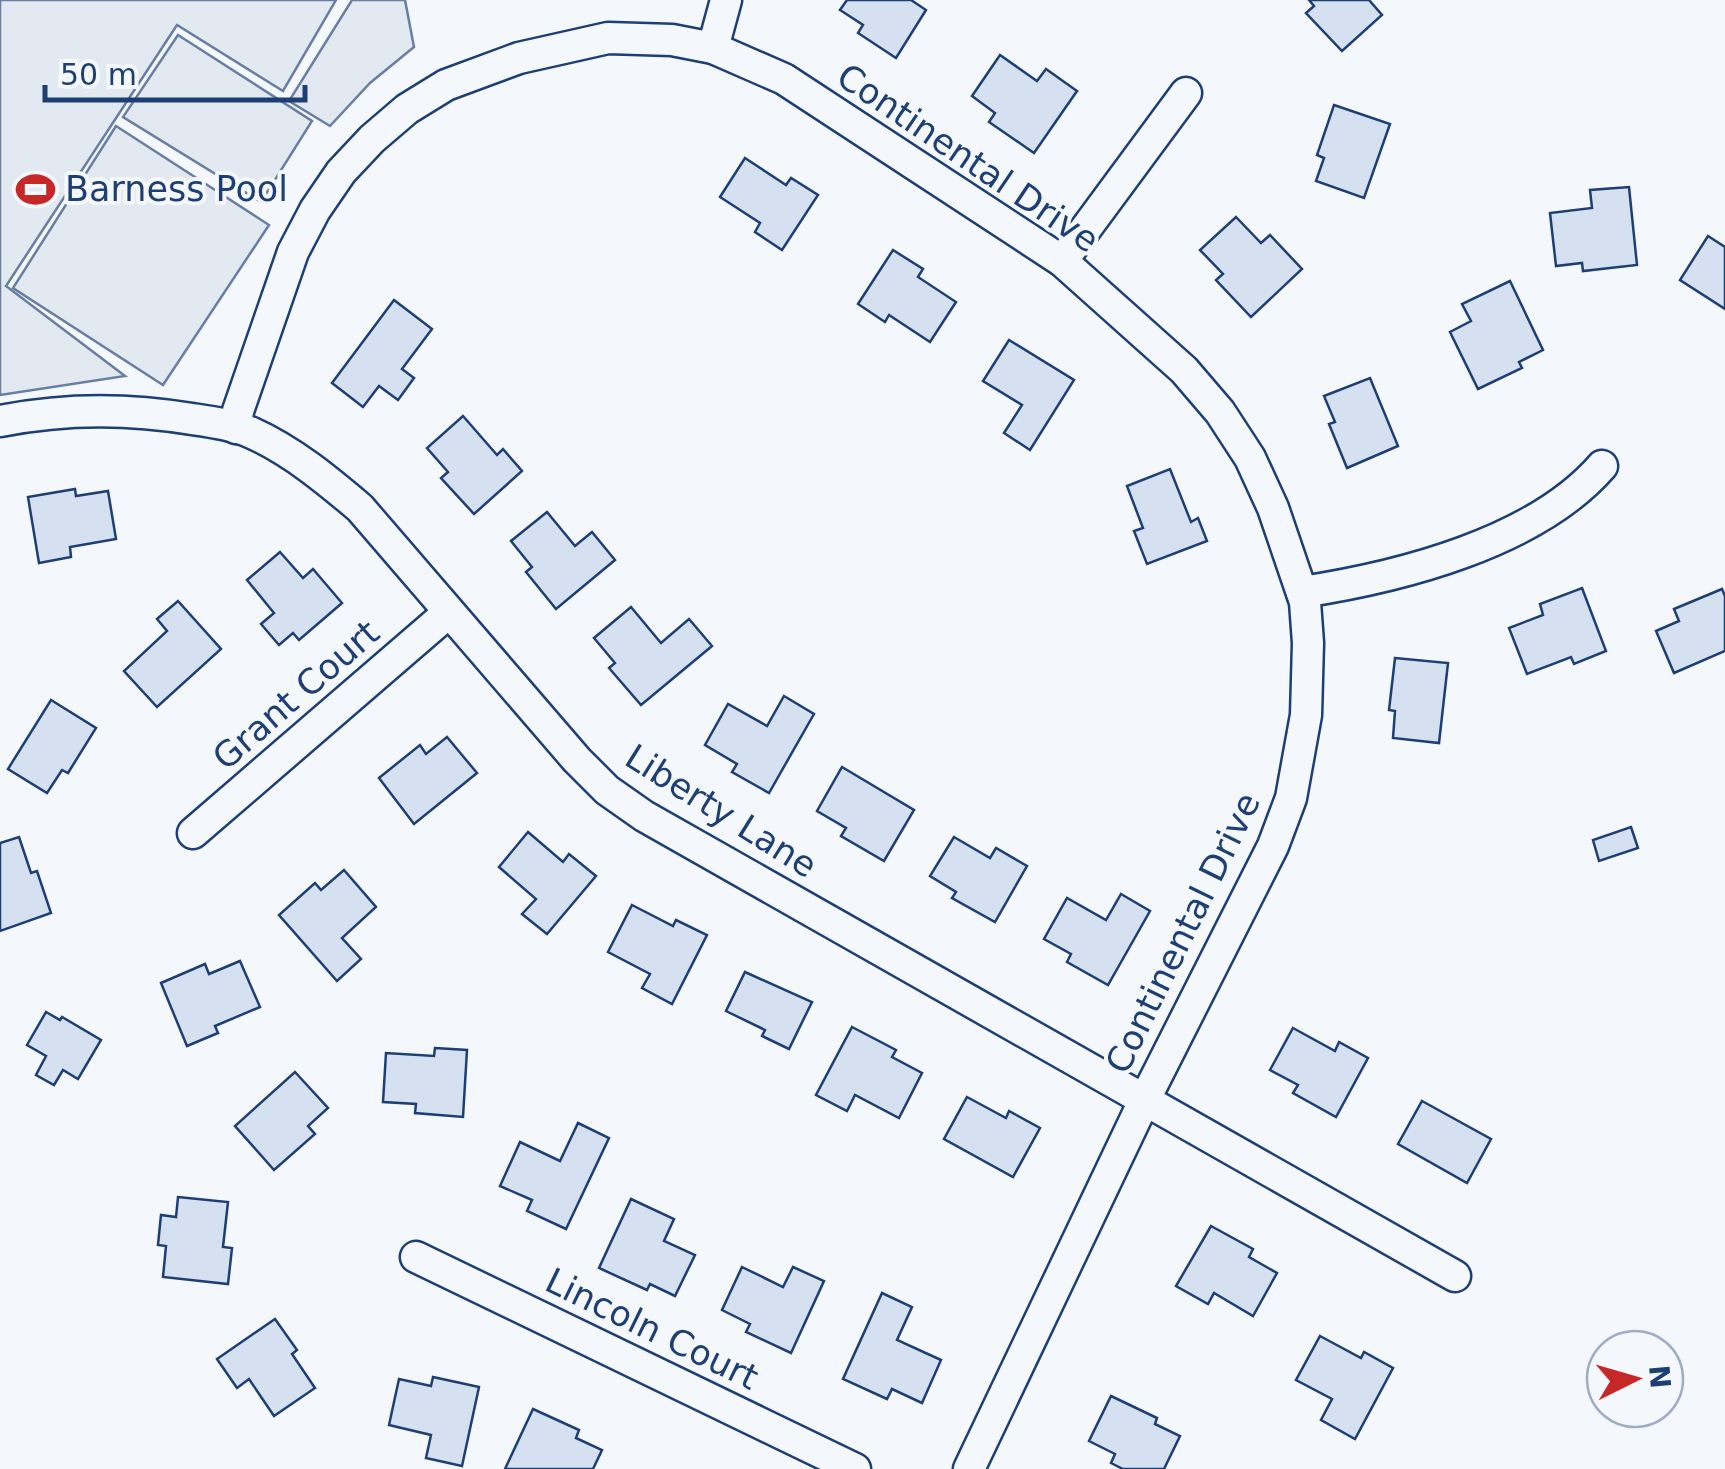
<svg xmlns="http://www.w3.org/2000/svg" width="1725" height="1469" viewBox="0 0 1725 1469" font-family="'DejaVu Sans',sans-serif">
  <rect width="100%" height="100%" fill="#f4f7fb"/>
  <g fill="#e3e9f0" stroke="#687fa3" stroke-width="2.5">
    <polygon points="0,0 336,0 283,91 177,25 6,286 125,376 0,395"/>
    <polygon points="352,0 405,0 414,47 370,83 330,126 289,101"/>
    <polygon points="178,35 312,121 261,202 123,117"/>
    <polygon points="116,126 269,225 163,385 13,288"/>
  </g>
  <g fill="#d5e0f0" stroke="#1d3f73" stroke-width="2.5">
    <polygon points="847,0 911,0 926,10 896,58 858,33 863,25 840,10"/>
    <polygon points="1309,0 1369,0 1382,15 1342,51 1306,13 1314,6"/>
    <polygon points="1000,55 1037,81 1046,69 1077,91 1034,153 989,122 995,113 972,96"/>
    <polygon points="1334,105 1390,124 1364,198 1316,181 1324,158 1317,155"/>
    <polygon points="745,158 786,185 791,178 818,195 782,250 755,232 760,223 720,197"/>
    <polygon points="1629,187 1637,265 1583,271 1582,263 1556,266 1550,213 1592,208 1590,190"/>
    <polygon points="1236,217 1261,243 1270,235 1302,269 1251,317 1216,280 1223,274 1200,250"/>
    <polygon points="1708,236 1725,247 1725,309 1680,280"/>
    <polygon points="893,250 923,269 918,277 956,302 930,342 889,315 885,322 858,304"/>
    <polygon points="1510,281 1543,350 1519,362 1522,368 1478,389 1450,332 1471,321 1462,304"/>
    <polygon points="394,300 432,329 402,369 414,378 398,400 379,386 363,407 332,383"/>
    <polygon points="1009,340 1074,380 1030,450 1004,433 1022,405 983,381"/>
    <polygon points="1370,378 1398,446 1347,468 1329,424 1335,422 1324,396"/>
    <polygon points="463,416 497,455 503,449 522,471 474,514 441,478 448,472 427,448"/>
    <polygon points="1170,469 1191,522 1198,518 1207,541 1147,564 1134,531 1143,528 1127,486"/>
    <polygon points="75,489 76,496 108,491 116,539 70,547 71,557 39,563 28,497"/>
    <polygon points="547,512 575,546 592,532 615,560 556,609 526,572 532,567 511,541"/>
    <polygon points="280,552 303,578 313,569 342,603 299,640 293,633 279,645 261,624 274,613 247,580"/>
    <polygon points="1582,588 1606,651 1574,664 1571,657 1527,674 1509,628 1543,615 1540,604"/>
    <polygon points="1722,589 1725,596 1725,651 1674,673 1656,631 1679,621 1674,609"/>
    <polygon points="178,601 221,649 157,707 124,671 167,631 157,619"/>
    <polygon points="631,607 661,643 689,619 712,646 641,705 609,668 615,663 594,638"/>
    <polygon points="1395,658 1448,663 1439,743 1393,738 1395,711 1389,710"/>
    <polygon points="784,696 814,714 769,793 732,772 737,764 705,745 728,704 767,726"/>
    <polygon points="51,700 96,728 68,773 62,770 47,793 8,769"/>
    <polygon points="447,737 477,773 414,824 379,778 420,745 426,754"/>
    <polygon points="842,767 914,810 884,861 841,836 846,828 817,811"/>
    <polygon points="1631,827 1638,848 1599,861 1593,840"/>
    <polygon points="528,832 563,862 569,854 596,876 547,934 522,914 536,899 499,867"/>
    <polygon points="19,837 31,873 37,871 51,913 0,931 0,843"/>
    <polygon points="954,837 990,858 996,848 1027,866 995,922 952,898 956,892 930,876"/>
    <polygon points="344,870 376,907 342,938 361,959 337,981 279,915 315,883 321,890"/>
    <polygon points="1121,894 1150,911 1108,985 1067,962 1071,954 1044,939 1067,898 1106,920"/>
    <polygon points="632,905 673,926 676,920 707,935 672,1004 642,988 650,974 608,952"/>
    <polygon points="240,961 260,1007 215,1026 218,1033 187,1046 161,983 205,964 209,974"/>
    <polygon points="745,972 812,1002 789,1049 762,1036 765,1030 726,1011"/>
    <polygon points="46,1012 60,1020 62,1017 101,1040 78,1079 63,1070 54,1085 36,1075 46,1056 27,1045"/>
    <polygon points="852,1027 896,1050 892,1057 922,1073 899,1118 855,1095 847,1111 816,1095"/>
    <polygon points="1293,1028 1335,1051 1339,1042 1368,1058 1336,1117 1293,1093 1298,1085 1270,1070"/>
    <polygon points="435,1048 467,1050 463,1117 415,1113 416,1104 383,1102 386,1053 434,1056"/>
    <polygon points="295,1072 328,1108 308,1126 315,1134 274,1170 235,1126"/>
    <polygon points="967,1097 1006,1118 1009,1111 1040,1128 1013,1177 944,1139"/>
    <polygon points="1422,1101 1491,1139 1467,1183 1398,1144"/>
    <polygon points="578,1123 609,1138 566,1229 527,1211 532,1200 500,1186 520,1142 560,1161"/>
    <polygon points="178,1197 228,1202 223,1247 232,1248 228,1284 163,1277 166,1246 158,1245 161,1215 176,1217"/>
    <polygon points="631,1199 674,1219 664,1241 695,1255 675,1296 650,1284 647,1290 599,1268"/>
    <polygon points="1211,1226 1253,1249 1249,1257 1277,1273 1253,1316 1214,1293 1208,1304 1176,1286"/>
    <polygon points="742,1267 783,1287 793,1267 824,1281 791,1353 746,1332 750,1324 722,1310"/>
    <polygon points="882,1293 912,1307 897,1340 941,1360 922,1403 892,1389 887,1399 843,1379"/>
    <polygon points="275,1319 297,1350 292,1354 315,1388 274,1416 249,1379 237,1388 217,1359"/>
    <polygon points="1320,1336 1361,1358 1364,1352 1393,1368 1355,1439 1321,1420 1332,1399 1296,1380"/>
    <polygon points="433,1377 479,1387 462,1466 426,1458 431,1435 389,1425 399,1379 431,1386"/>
    <polygon points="1111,1396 1157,1418 1155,1424 1180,1436 1164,1469 1123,1469 1111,1463 1115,1454 1089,1441"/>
    <polygon points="533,1409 579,1430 576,1438 602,1450 593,1469 505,1469"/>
  </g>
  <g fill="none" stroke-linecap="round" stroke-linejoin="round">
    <defs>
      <g id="street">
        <polyline points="713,48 726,0"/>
        <polyline points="1062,261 1186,93"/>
        <path d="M0,421C65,408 127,408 192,419C212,422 234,425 252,433C292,451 327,480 360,508L577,760L607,790L644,816L1455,1276"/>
        <polyline points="236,428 238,411 293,252 315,210 341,172 372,139 407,109 446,85 519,58 608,38 672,40 713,48 784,79 1062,261 1184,370 1220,412 1250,458 1273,508 1305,602 1308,643 1306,715 1291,798 1273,846 1145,1099 969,1469"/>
        <path d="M1302,592C1400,577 1535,543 1602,466"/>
        <polyline points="193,833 448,613"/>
        <polyline points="416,1257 855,1469"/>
      </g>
    </defs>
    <use href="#street" stroke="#1d3f73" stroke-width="35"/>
    <use href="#street" stroke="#f4f7fb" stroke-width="30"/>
  </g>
  <defs>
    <symbol id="stadium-bare" viewBox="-9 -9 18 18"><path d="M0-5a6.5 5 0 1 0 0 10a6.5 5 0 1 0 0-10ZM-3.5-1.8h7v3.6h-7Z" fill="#c62828" stroke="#f4f7fb" stroke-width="2.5" paint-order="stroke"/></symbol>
  </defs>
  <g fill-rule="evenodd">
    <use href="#stadium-bare" x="8" y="162" width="55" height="55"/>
  </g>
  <g text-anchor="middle" stroke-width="8" stroke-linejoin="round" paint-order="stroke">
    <g font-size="35" fill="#1d3f73" stroke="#f4f7fb">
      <text transform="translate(968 158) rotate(34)" y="12">Continental Drive</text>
      <text transform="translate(296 695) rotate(-41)" y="12">Grant Court</text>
      <text transform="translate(721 811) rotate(32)" y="12">Liberty Lane</text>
      <text transform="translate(1183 933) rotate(-64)" y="12">Continental Drive</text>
      <text transform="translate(652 1329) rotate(26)" y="12">Lincoln Court</text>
    </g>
    <g font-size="35" fill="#1d3f73" stroke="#f4f7fb" text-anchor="start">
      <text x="65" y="201">Barness Pool</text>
    </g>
  </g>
  <g transform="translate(1635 1379) rotate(85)"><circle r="48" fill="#f4f7fb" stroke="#9eadc5" stroke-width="2.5"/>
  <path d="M0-8L18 38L0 25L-18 38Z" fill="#c62828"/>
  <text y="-15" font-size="28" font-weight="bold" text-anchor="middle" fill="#1d3f73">N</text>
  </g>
  <path d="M45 85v15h260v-15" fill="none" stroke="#1d3f73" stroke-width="5"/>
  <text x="60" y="85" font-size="30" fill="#1d3f73" stroke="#f4f7fb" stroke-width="8" paint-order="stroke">50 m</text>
</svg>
